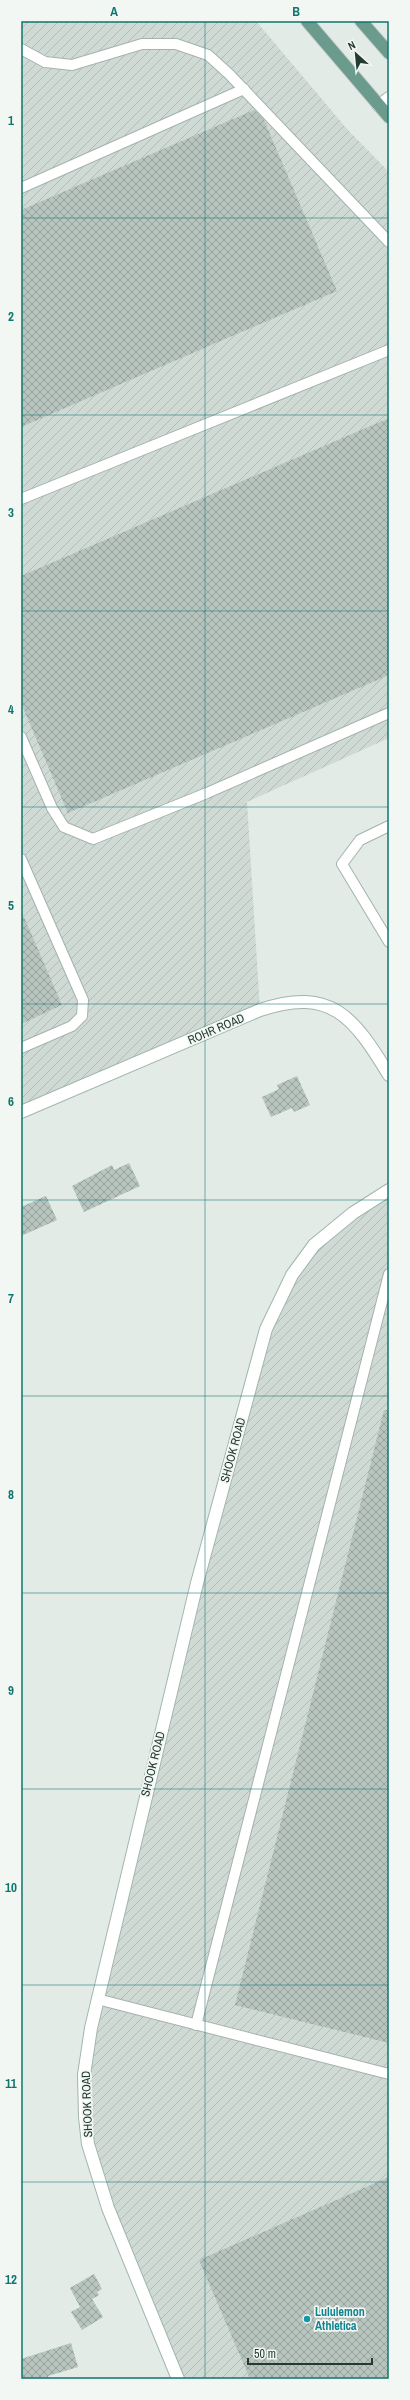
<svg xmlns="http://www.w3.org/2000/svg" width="410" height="2400" viewBox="0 0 410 2400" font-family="'Archivo Narrow',sans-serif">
  <defs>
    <pattern id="industrial-furrows" width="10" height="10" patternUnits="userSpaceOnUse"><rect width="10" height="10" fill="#d0dad5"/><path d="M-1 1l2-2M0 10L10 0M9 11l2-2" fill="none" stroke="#b2bcb7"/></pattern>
    <pattern id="building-cross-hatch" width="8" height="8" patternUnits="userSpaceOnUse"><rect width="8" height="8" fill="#b8c5bf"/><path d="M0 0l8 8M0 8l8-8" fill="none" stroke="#95a19c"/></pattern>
  </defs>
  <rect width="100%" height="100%" fill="#e2ebe6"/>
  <g fill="url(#industrial-furrows)">
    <polygon points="21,21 256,21 347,129 389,172 389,738 247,802 260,1010 21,1114"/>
    <polygon points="389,1190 389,2379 178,2379 108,2208 85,2117 91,2028 266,1329 304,1257"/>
  </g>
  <g fill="url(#building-cross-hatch)">
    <polygon points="254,110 264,120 337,291 21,427 21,210"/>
    <polygon points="389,418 389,675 68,813 21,703 21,576"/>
    <polygon points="21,910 62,1005 21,1024"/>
    <polygon points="297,1076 310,1105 294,1112 292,1108 271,1117 262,1097 279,1089 277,1085"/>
    <polygon points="129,1163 140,1186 84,1212 72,1186 112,1165 114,1170"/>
    <polygon points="46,1196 57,1220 21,1236 21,1207"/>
    <polygon points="384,1410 389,1410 389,2043 235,2005"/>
    <polygon points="389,2177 389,2379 250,2379 199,2260"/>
    <polygon points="94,2274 102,2289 97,2292 99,2295 92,2299 103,2317 82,2330 71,2312 80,2307 70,2288"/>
    <polygon points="71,2343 78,2367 48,2376 49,2379 21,2379 21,2359"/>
  </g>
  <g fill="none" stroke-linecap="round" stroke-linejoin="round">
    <defs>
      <g id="lane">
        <polyline points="21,49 45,62 72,65 142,44 176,44 208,55 229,74 389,242"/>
        <polyline points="21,188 244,89"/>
        <polyline points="21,499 389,350"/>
        <polyline points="21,737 52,808 64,827 93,839 207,793 389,713"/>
        <polyline points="389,826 360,840 342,864 389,942"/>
        <polyline points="21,859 83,1000 82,1016 72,1026 21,1048"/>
        <polyline points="97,1999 389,2074"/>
        <polyline points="196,2025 389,1274"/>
      </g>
      <polyline id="street" points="379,106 389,98"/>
      <g id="secondary">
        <path d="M21,1112L260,1010C332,986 354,1018 389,1075"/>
        <polyline points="178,2379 108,2208 88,2144 85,2117 84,2075 91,2028 197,1583 266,1329 292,1275 314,1245 353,1213 389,1190"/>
      </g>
      <g id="primary">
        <polyline points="307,21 389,117"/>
        <polyline points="361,21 389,53"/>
      </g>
    </defs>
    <use href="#lane" stroke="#a5b2ac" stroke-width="12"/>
    <use href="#street" stroke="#a5b2ac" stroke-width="14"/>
    <use href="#secondary" stroke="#a2b5ad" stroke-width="14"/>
    <use href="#primary" stroke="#c2c8c6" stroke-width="14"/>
    <use href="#lane" stroke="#fff" stroke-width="10"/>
    <use href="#street" stroke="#fff" stroke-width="12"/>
    <use href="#secondary" stroke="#fff" stroke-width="12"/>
    <use href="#primary" stroke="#6b9b8c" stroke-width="12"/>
  </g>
  <path fill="none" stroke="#0f766e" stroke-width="1" stroke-opacity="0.55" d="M205,21V2379M21,218H389M21,415H389M21,611H389M21,807H389M21,1004H389M21,1200H389M21,1396H389M21,1593H389M21,1789H389M21,1985H389M21,2182H389"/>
  <circle fill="#0f9aa8" stroke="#f2f7f4" stroke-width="1.5" cx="307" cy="2319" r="4"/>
  <g text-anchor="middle" stroke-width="3.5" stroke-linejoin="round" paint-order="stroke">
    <g font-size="12" fill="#243a32" stroke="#f2f7f4">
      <text transform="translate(216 1029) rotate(-23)" y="4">ROHR ROAD</text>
      <text transform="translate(233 1450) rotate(-75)" y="4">SHOOK ROAD</text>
      <text transform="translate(153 1764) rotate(-76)" y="4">SHOOK ROAD</text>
      <text transform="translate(87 2104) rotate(-92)" y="4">SHOOK ROAD</text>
    </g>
    <g font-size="12" font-weight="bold" fill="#0d838f" stroke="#f2f7f4" text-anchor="start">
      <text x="315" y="2316">Lululemon<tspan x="315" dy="14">Athletica</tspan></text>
    </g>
  </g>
  <rect width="410" height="2400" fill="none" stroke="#f2f7f4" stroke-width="44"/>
  <g transform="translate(356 54) rotate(333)" stroke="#f2f7f4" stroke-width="3" paint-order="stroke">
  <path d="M0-3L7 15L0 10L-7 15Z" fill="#243a32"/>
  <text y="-6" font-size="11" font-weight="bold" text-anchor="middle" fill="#243a32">N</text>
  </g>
  <path d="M248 2358v6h124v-6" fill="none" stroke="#243a32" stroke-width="2"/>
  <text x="254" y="2358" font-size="12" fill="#243a32" stroke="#f2f7f4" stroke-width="3" paint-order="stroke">50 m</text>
  <rect x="22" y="22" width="366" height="2356" fill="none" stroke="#0f766e" stroke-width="1.5"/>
  <g font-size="13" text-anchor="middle" font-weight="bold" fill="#0f766e">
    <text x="114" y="16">A</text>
    <text x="296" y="16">B</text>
    <text x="11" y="125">1</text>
    <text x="11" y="321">2</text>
    <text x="11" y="517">3</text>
    <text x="11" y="714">4</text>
    <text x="11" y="910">5</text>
    <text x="11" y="1106">6</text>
    <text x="11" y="1303">7</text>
    <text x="11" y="1499">8</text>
    <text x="11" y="1695">9</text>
    <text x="11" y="1892">10</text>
    <text x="11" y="2088">11</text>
    <text x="11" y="2284">12</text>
  </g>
</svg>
